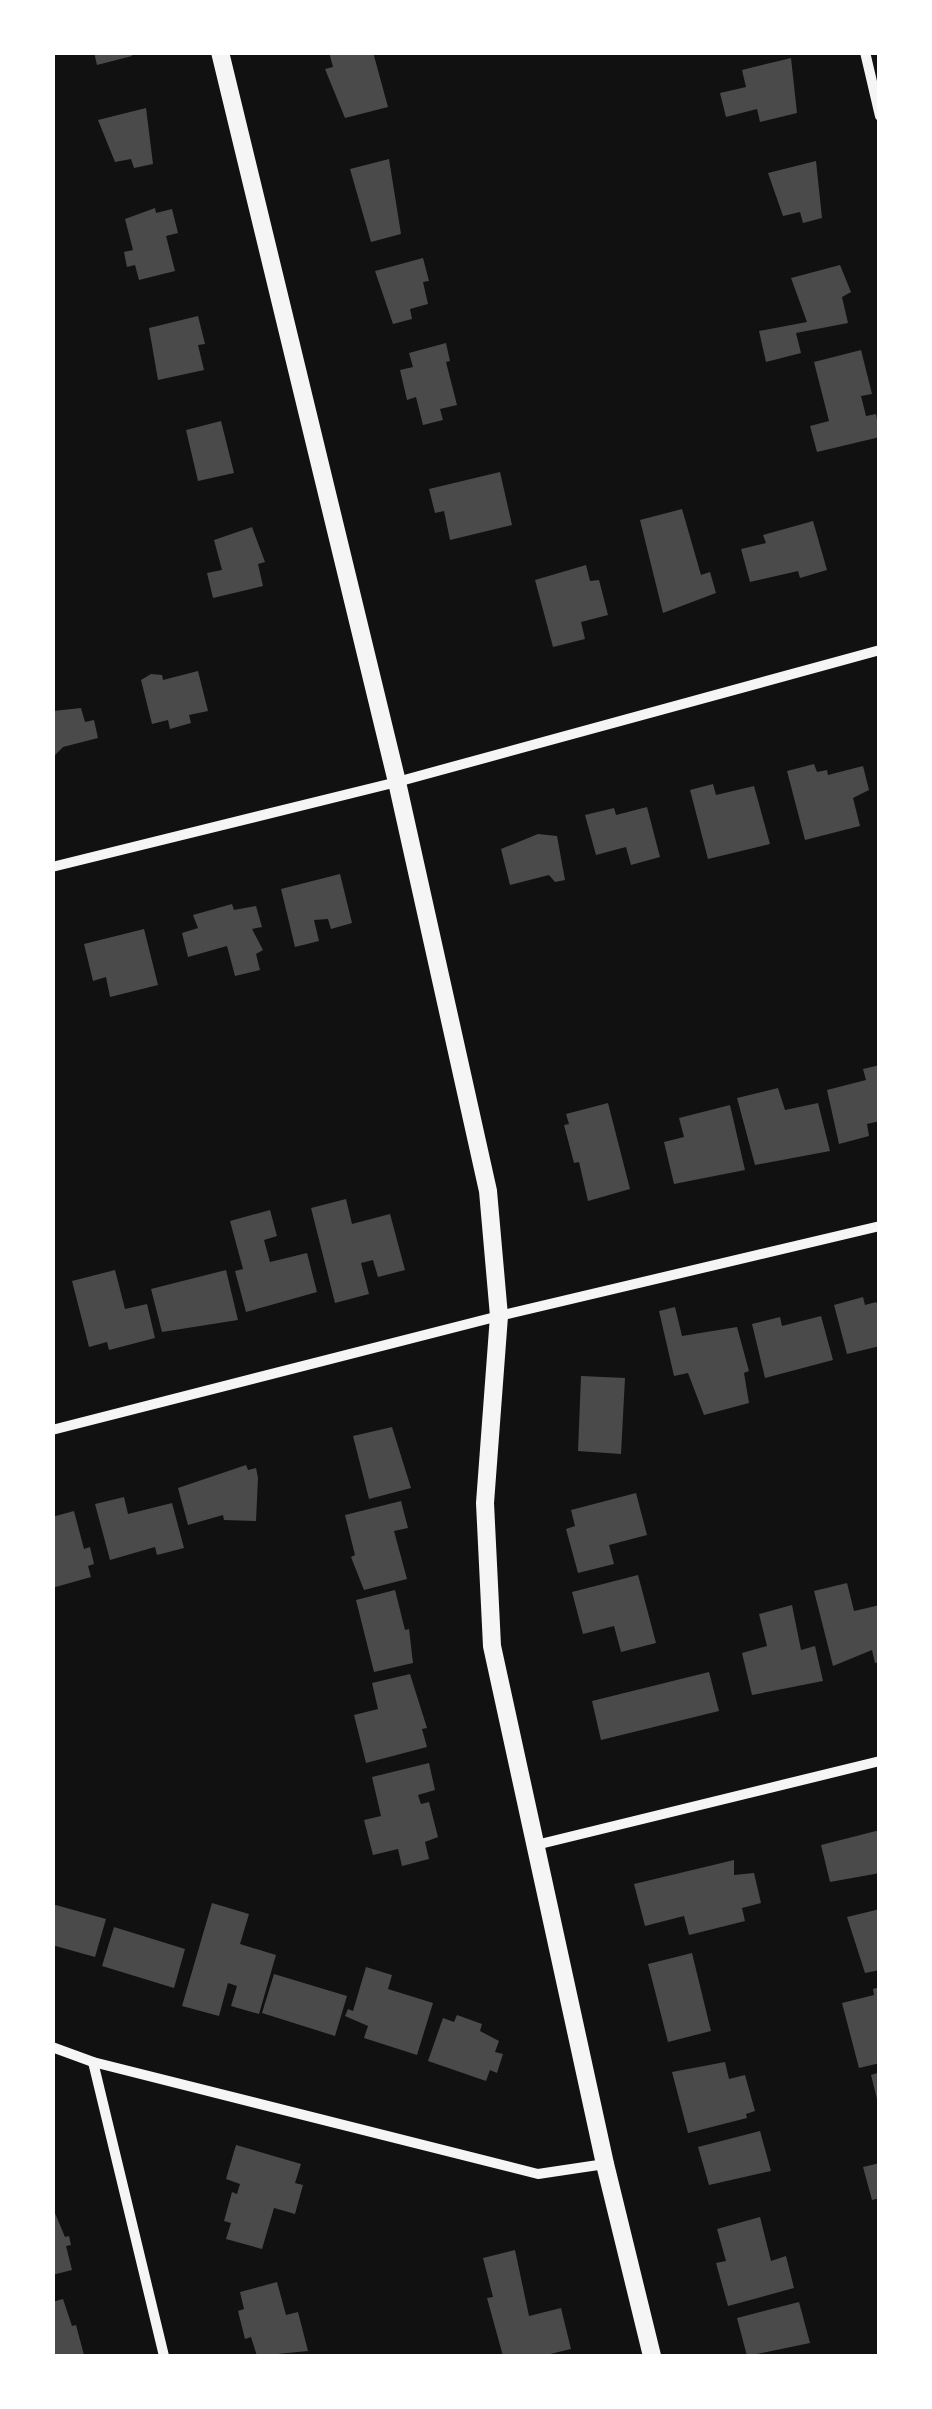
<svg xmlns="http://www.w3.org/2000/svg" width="932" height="2409" viewBox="0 0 932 2409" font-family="Quicksand,sans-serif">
  <rect width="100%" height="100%" fill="#111"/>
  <g fill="#4a4a4a">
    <polygon points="94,52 131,52 132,56 97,65"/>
    <polygon points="329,52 373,52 388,107 345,118 325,69 333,67"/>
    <polygon points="791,58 797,113 760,122 757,109 726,117 720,93 746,87 742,70"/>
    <polygon points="146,108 153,164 134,168 131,159 115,162 98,120"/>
    <polygon points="389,159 401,234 371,242 350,169"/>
    <polygon points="816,161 822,218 803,223 800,212 783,216 768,173"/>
    <polygon points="155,208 156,213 172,209 178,233 166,236 175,271 139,280 135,265 127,267 124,252 133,250 125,219"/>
    <polygon points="423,258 429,281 423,282 428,304 410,309 412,319 393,324 375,271"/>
    <polygon points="840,265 851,292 842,297 848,323 796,333 801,353 766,362 759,331 807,322 791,278"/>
    <polygon points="198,316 205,344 198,345 204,370 158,380 149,328"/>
    <polygon points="446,343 450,361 446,362 457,405 440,409 443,420 423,425 416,397 407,400 400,370 413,367 409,353"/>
    <polygon points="861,350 872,394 861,396 866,416 876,414 880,437 817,452 810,426 829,421 814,362"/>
    <polygon points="221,421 234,473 198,481 186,430"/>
    <polygon points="500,472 512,525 450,540 444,511 435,513 429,489"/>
    <polygon points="682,509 701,575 710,572 716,593 663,613 640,520"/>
    <polygon points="813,521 827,570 800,578 798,571 750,582 741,549 766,543 763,535"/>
    <polygon points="252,527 265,562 258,564 263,586 213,598 207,573 222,570 214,540"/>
    <polygon points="586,565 590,581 599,580 608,615 581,622 585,639 553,647 535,580"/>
    <polygon points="198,671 208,711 189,715 191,723 170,729 168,720 152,724 141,680 151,674 162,675 163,680"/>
    <polygon points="81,708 85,722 94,720 98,738 63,747 52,758 53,711"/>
    <polygon points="814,764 817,772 827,770 828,775 863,766 869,790 853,798 860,826 805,840 787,771"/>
    <polygon points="713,784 716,795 754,786 770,844 708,859 690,790"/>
    <polygon points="647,807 660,857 631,865 626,847 596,855 585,815 614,808 616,815"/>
    <polygon points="538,834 557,836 565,880 555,882 549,875 510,885 501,849"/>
    <polygon points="340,874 352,923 331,929 328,919 314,920 319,941 295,947 281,889"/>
    <polygon points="232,904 234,910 256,906 262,927 252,929 263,950 256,954 260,970 235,976 227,946 188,957 182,933 198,928 193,915"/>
    <polygon points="144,929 158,985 110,997 106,977 93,981 84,944"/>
    <polygon points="880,1065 880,1121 867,1124 869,1136 839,1144 827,1090 866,1080 863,1069"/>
    <polygon points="778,1088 785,1110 818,1103 830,1151 755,1165 737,1098"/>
    <polygon points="608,1103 630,1189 588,1201 579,1162 574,1163 564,1125 569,1124 566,1114"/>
    <polygon points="730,1105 745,1170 674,1184 664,1142 684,1137 679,1118"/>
    <polygon points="346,1199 352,1224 390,1214 405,1270 378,1277 373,1260 361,1263 369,1294 335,1303 311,1208"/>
    <polygon points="270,1210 277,1236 264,1240 270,1262 307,1253 317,1292 246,1312 235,1271 243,1269 230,1221"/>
    <polygon points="115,1270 125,1309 147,1304 155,1338 109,1350 107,1342 89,1347 72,1281"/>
    <polygon points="226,1270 238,1320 162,1332 151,1289"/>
    <polygon points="863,1297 865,1305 876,1302 880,1308 880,1346 847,1354 834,1305"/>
    <polygon points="675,1307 682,1336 737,1327 749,1371 744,1373 749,1403 704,1415 688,1373 674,1376 659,1311"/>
    <polygon points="821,1316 833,1360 765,1378 752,1324 780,1317 782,1326"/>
    <polygon points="581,1376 625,1378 621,1454 578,1451"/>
    <polygon points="392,1427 411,1488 369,1499 353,1436"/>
    <polygon points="246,1465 248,1470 256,1468 258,1478 256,1521 224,1520 223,1515 188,1525 178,1488"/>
    <polygon points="636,1493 647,1535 609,1545 614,1564 578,1573 566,1529 575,1526 571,1510"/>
    <polygon points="124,1497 128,1514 172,1503 184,1548 157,1555 155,1547 110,1560 95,1504"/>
    <polygon points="401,1501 408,1528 394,1531 407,1579 364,1590 351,1557 355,1555 345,1515"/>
    <polygon points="74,1511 84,1549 90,1547 94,1564 88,1566 91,1577 52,1588 52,1517"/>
    <polygon points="638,1575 656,1643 621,1652 614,1626 583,1634 572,1592"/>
    <polygon points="847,1583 854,1611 880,1605 880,1662 875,1663 872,1650 833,1666 814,1591"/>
    <polygon points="395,1590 405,1630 409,1629 413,1663 374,1672 356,1600"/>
    <polygon points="792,1605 801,1650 815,1646 823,1681 752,1695 742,1653 767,1646 759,1614"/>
    <polygon points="709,1672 719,1711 601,1740 592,1701"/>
    <polygon points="410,1674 427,1728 422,1729 427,1747 366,1763 354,1715 378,1709 372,1683"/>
    <polygon points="429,1763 435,1790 418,1795 421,1804 429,1802 438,1837 425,1842 429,1859 402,1866 398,1849 373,1855 364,1820 381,1816 372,1777"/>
    <polygon points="880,1830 880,1873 830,1882 821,1845"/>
    <polygon points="734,1860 734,1875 754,1873 761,1903 742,1908 745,1921 689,1935 684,1916 645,1926 634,1884"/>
    <polygon points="212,1903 249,1914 240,1944 276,1955 259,2014 231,2006 237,1986 228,1983 219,2016 182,2006"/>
    <polygon points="52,1904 106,1919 95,1957 52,1945"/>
    <polygon points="880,1909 880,1970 865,1973 847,1917"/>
    <polygon points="114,1927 185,1949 174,1988 102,1966"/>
    <polygon points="692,1953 711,2031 668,2042 648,1964"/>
    <polygon points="366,1967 392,1975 388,1989 433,2003 417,2055 364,2038 368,2026 345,2016 348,2009 353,2011"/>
    <polygon points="274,1974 347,1996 335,2036 262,2013"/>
    <polygon points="880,1987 880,2063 859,2068 842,2003 874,1995 873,1989"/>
    <polygon points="457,2015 482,2024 480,2031 499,2041 495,2052 503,2054 497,2073 490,2070 486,2081 428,2061 443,2018 454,2022"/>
    <polygon points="725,2062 729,2079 745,2075 755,2111 746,2114 747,2118 688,2133 672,2072"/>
    <polygon points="880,2072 880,2103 878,2103 871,2075"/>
    <polygon points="760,2131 771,2171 709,2185 698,2147"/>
    <polygon points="236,2145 301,2164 295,2183 303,2185 295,2214 274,2208 262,2249 226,2239 231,2223 224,2221 232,2192 237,2194 240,2184 226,2179"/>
    <polygon points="880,2163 880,2198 872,2200 863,2167"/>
    <polygon points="52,2206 65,2237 69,2236 71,2245 66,2246 72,2270 52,2275"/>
    <polygon points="760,2217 771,2261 786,2256 794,2288 728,2306 716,2263 726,2261 717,2229"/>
    <polygon points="515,2250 529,2316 561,2308 571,2349 542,2356 503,2356 487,2298 493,2297 483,2258"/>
    <polygon points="277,2282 286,2315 298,2312 308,2351 257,2356 251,2337 245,2339 238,2311 244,2309 240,2292"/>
    <polygon points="63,2299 72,2326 76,2325 84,2355 52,2356 52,2302"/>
    <polygon points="799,2302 810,2343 747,2356 737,2318"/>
  </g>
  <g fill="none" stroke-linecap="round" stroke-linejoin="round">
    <g stroke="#f5f5f5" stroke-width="10">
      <polyline points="865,52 880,116"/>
      <polyline points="52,867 397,782 880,650"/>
      <polyline points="52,1430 499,1316 880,1226"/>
      <polyline points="536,1845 880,1761"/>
      <polyline points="52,2047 93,2062 538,2174 605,2164"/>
      <polyline points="93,2062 164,2356"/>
    </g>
    <polyline stroke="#f5f5f5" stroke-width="18" points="220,52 397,782 488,1191 499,1316 485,1503 492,1646 605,2164 652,2356"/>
  </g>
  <rect width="932" height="2409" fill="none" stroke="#ffffff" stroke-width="110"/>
</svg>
